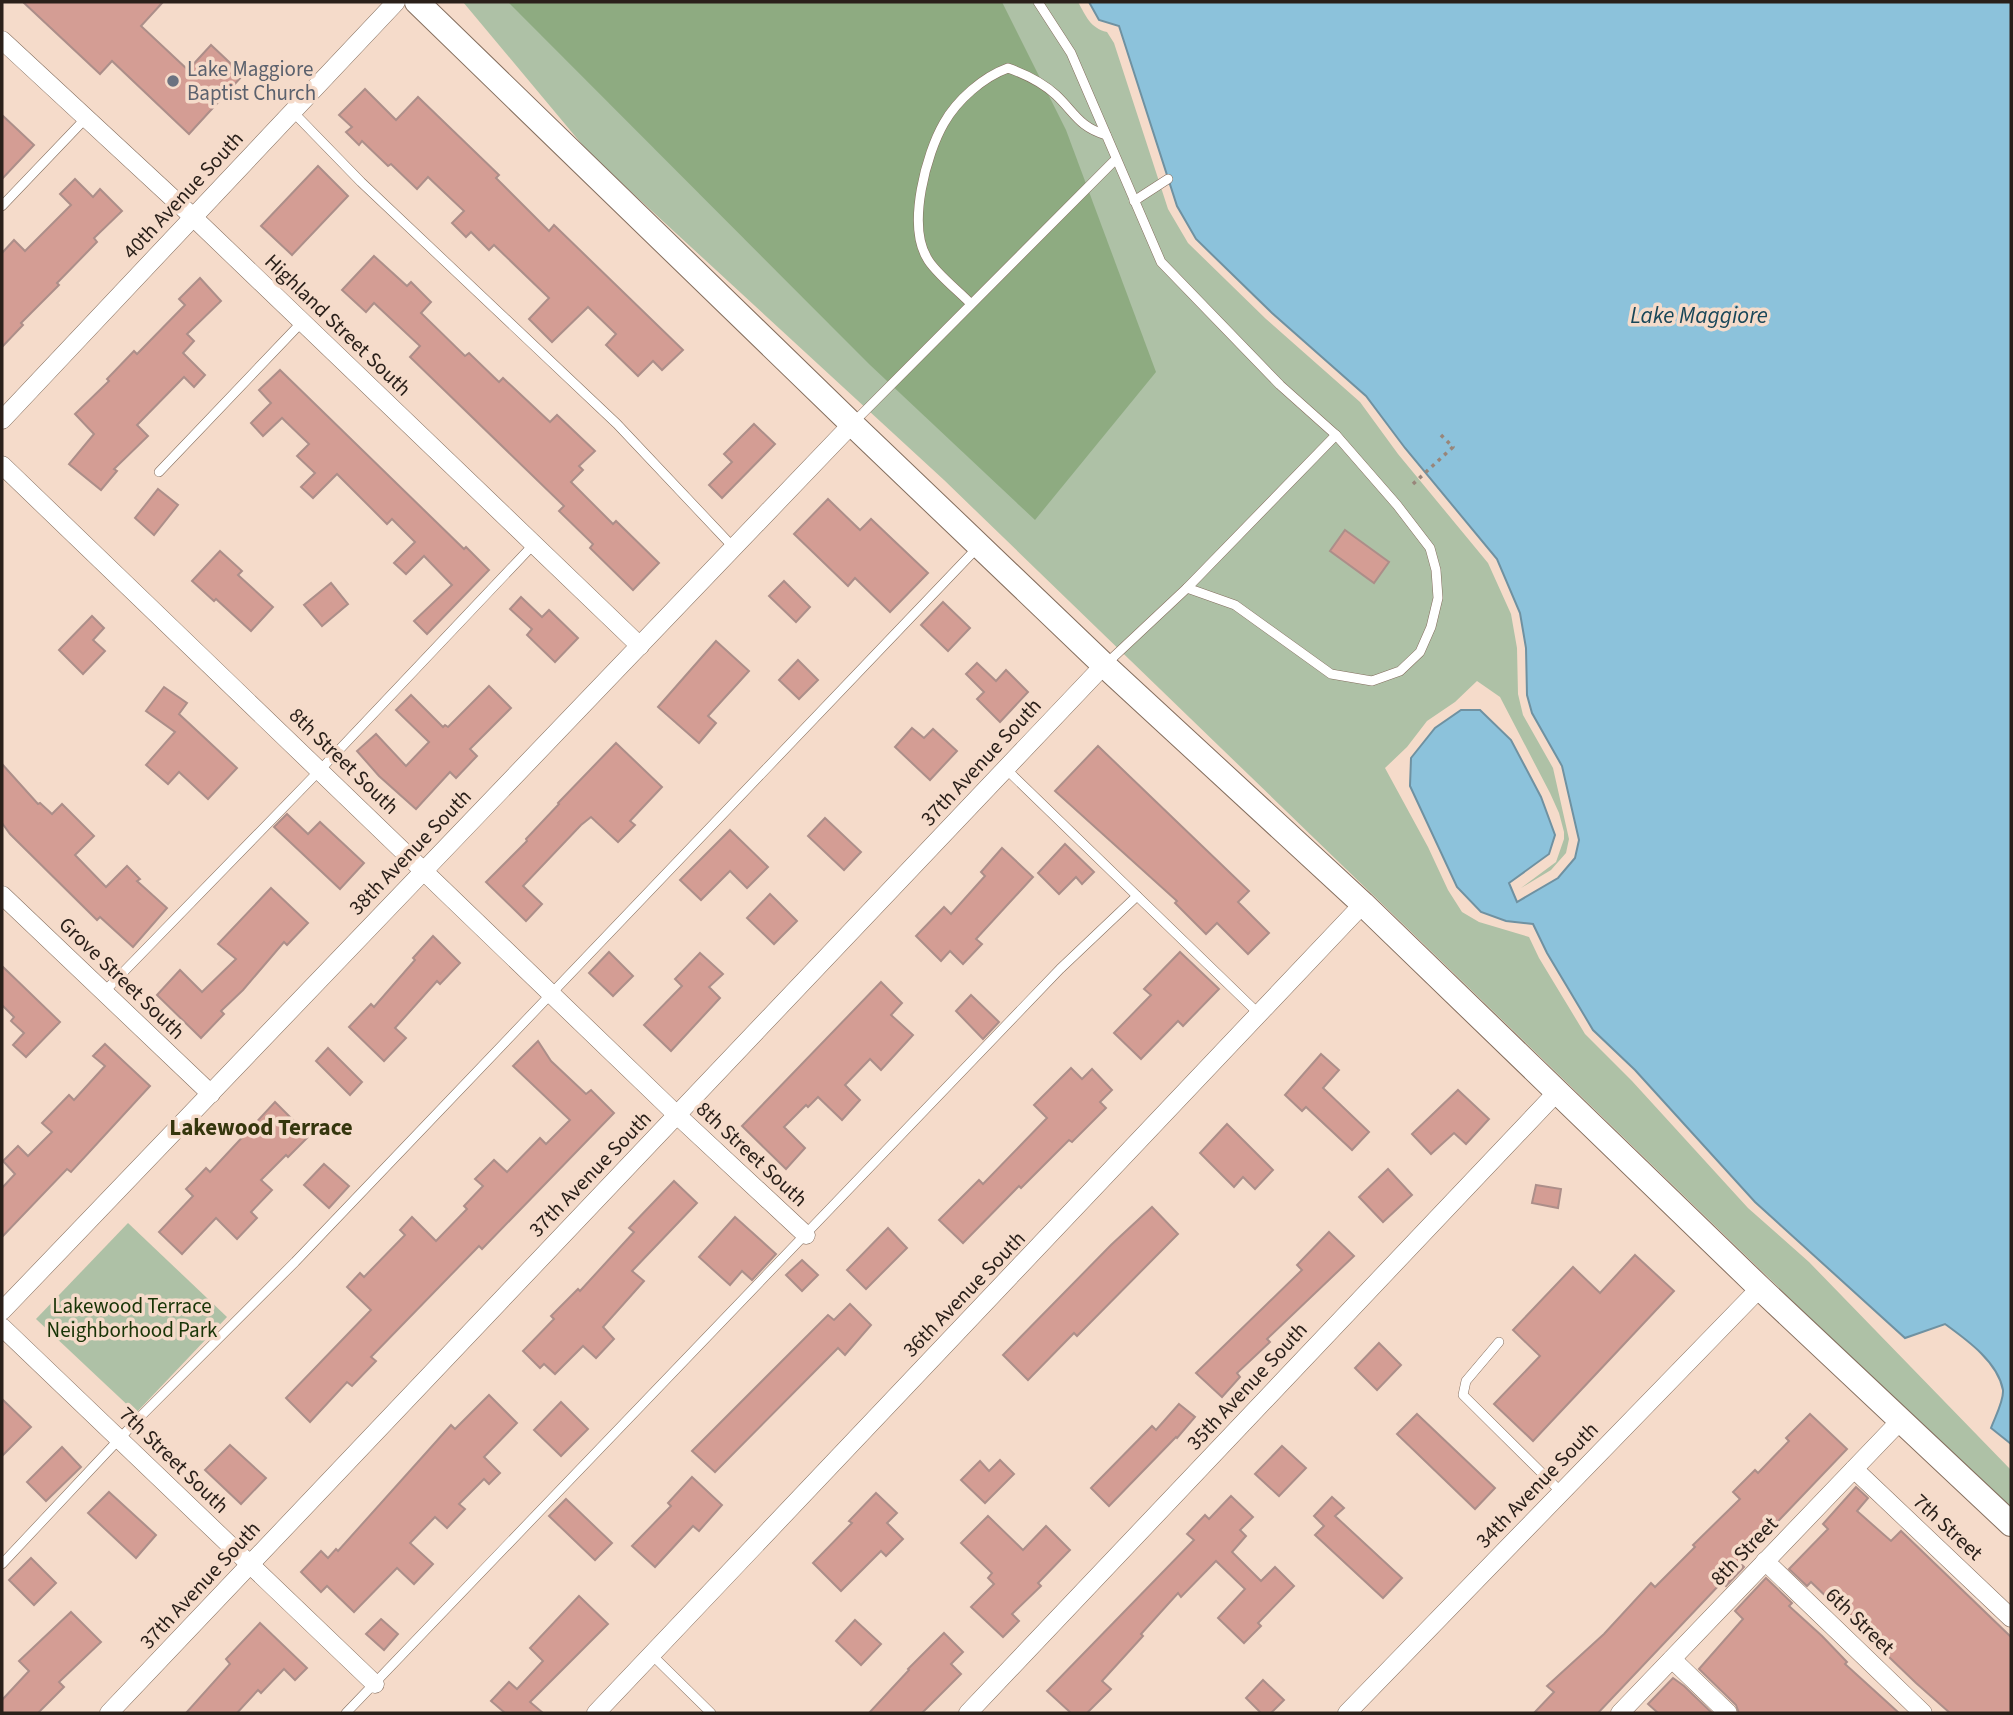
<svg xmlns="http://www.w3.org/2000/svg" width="2013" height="1715" viewBox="0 0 2013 1715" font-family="'Source Sans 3',sans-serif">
  <rect width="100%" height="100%" fill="#f5dbca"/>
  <g fill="#aec1a6">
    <path d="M463,2H1078C1086,16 1090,28 1107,32L1114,43L1168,209L1188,243L1266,319L1360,402L1398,454L1488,563L1511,614L1517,648L1518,694L1523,715L1553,768L1569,839L1566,853L1551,870L1521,888L1556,862L1564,839V832L1559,813L1550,793L1500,697L1477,681L1455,702L1427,721L1407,747L1385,768L1428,847L1448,890L1462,912L1479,922L1529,937L1539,958L1585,1034L1632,1081L1748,1208L1809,1262L2011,1470V1510L1867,1373L944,480L590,154Z"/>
    <polygon points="128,1223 227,1317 136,1413 36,1319"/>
  </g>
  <polygon fill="#8eab81" points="508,2 1002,2 1066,130 1156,372 1035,520 869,364"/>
  <path fill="#8cc2db" stroke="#6f91a1" stroke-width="2" d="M1089,2H2011V1444L1991,1428C1995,1417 2004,1401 2003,1390C1998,1362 1967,1340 1945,1324L1905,1338L1755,1202L1635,1070L1593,1030L1547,953L1533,924L1506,921L1481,912L1457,887L1410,786L1411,758L1435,728L1461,710H1480L1511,740L1541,797L1555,835L1549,854L1509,883L1517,902L1558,878L1575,858L1579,840L1562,766L1532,713L1527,695L1526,648L1520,613L1497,559L1405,448L1366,396L1272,313L1196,239L1177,206L1119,26L1099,20Z"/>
  <g fill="#d49d94" stroke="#ac8e89" stroke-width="2">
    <polygon points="23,2 163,2 141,26 188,70 211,45 243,75 189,134 112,61 100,74"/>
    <polygon points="365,89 396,120 418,97 499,175 496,178 549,231 554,225 683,350 662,370 653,361 638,376 606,345 616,334 588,307 552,342 529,319 549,298 494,245 489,250 471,232 466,237 452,223 464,211 428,177 417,189 391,164 388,166 362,141 359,145 346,132 352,127 339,115"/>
    <polygon points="2,115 34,145 2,179"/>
    <polygon points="318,166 348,196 292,255 261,226"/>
    <polygon points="75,179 93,197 100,189 122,211 94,238 97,242 57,283 59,285 21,323 23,325 2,347 2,253 14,240 25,251 71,205 60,194"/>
    <polygon points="374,256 407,286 411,282 431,302 421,313 465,356 469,353 499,382 503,378 550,422 557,415 595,451 579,466 583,470 571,482 613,524 616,521 659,563 633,590 590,548 593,544 559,511 564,506 410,357 420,346 374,303 366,312 342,290"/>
    <polygon points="200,278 221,301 187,334 194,341 183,353 205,375 194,387 184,377 137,425 148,436 114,469 117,471 101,490 69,464 94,434 75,414 109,381 107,379 134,351 137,354 185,305 179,299"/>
    <polygon points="280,370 464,549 466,547 489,570 427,634 414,621 452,585 424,556 406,574 394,563 415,542 392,519 387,524 337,474 313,498 301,487 315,473 297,456 309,444 282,418 263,436 251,423 271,403 259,390"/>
    <polygon points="754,424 775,444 722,498 709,485 732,462 724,454"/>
    <polygon points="158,489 178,505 154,535 135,518"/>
    <polygon points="828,499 860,530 871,519 928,573 890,612 855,578 848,586 794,534"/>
    <polygon points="1345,530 1389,562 1374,583 1330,551"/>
    <polygon points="220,551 242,571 238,575 273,607 251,631 216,599 214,601 192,581"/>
    <polygon points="784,581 810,607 796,622 769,596"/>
    <polygon points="331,583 348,604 322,626 304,605"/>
    <polygon points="521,597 542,617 549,610 578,638 555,662 527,635 532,629 510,609"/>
    <polygon points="943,602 970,628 948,651 921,625"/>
    <polygon points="92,616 104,628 93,640 105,651 83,674 59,650"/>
    <polygon points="716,641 749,671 708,716 716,723 699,743 658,707"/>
    <polygon points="798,660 818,680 799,699 779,680"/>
    <polygon points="977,663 996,681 1006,670 1028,692 1000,722 977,699 984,692 966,674"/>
    <polygon points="489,686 511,708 470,749 477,756 456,778 450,772 416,809 379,776 357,751 376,734 406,766 429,742 396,710 411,695 443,727 445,725 448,727"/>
    <polygon points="164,687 187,703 179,714 237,768 208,799 179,772 168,784 146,765 175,732 146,711"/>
    <polygon points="912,728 924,738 933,729 957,751 930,780 895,747"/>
    <polygon points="616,743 662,787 630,821 635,825 618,842 591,817 581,825 523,886 542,904 526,921 486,882 527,841 526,839 559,804 558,803"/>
    <polygon points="1098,746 1249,891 1238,902 1269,933 1248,954 1217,923 1206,934 1175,903 1177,901 1055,791"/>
    <polygon points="2,764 38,804 40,803 52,814 62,804 94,836 75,855 106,887 127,866 140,879 137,881 167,908 133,947 100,917 97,920 10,834 2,823"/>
    <polygon points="287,814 308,834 320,822 364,863 340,889 274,827"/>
    <polygon points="825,818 861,852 844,870 808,836"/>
    <polygon points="730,830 768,867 747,888 730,871 701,900 680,880"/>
    <polygon points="1065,844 1094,872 1082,884 1076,877 1059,894 1038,873"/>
    <polygon points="1002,848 1033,877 976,939 982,944 963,964 950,951 941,961 916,936 944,907 951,914 985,876 981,872"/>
    <polygon points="271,888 308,923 287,945 284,942 243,990 221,1011 224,1014 201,1038 157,995 180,970 202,992 236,959 218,944"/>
    <polygon points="770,894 797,921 774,944 747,918"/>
    <polygon points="433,936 460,963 440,984 437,981 395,1028 406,1038 384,1061 349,1027 371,1004 374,1007 415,960 413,958"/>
    <polygon points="609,952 633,976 613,996 589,973"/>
    <polygon points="1180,952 1219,989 1183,1026 1178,1021 1141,1059 1114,1033 1151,995 1144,989"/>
    <polygon points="700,953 723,974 709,987 720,998 671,1051 644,1025 682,986 675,979"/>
    <polygon points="2,966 60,1022 26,1057 13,1045 24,1033 11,1021 14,1017 2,1005"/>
    <polygon points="881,982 902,1003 891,1015 913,1035 881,1070 870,1059 845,1085 860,1100 842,1120 818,1097 808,1107 806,1105 784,1127 805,1148 786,1169 742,1126"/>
    <polygon points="971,995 999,1022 983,1039 956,1011"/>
    <polygon points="538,1041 551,1061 586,1094 591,1090 614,1113 482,1249 479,1246 371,1357 376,1361 352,1386 347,1382 310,1422 286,1398 371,1310 347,1287 360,1273 364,1277 405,1235 400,1230 412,1217 436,1241 467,1209 464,1206 483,1186 475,1179 494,1160 507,1172 540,1138 546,1144 570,1120 513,1066"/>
    <polygon points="105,1044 150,1086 71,1172 67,1169 2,1237 2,1188 15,1174 3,1161 18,1146 28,1156 52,1132 42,1123 69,1095 74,1100 105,1066 93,1056"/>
    <polygon points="328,1048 362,1082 350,1095 316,1061"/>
    <polygon points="1321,1054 1339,1070 1323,1088 1369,1132 1352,1150 1306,1107 1302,1111 1285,1095"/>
    <polygon points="1071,1068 1082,1079 1092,1069 1112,1090 1100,1102 1106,1108 1072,1142 1069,1140 1021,1188 1019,1186 963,1243 939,1220 979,1180 983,1184 1047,1118 1034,1105"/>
    <polygon points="1458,1090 1489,1119 1466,1144 1454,1133 1431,1154 1412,1134"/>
    <polygon points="275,1102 309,1136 288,1157 286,1155 261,1180 272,1190 251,1212 257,1218 237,1239 216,1218 182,1254 159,1232 193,1196 186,1189 206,1168 210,1172"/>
    <polygon points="1227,1124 1273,1170 1255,1189 1243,1177 1234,1187 1200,1153"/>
    <polygon points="324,1164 349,1186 329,1208 304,1185"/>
    <polygon points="1388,1169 1412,1195 1383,1222 1359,1197"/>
    <polygon points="674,1181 697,1203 632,1271 644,1281 603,1327 614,1339 596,1358 583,1346 555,1374 544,1364 540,1368 523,1351 554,1319 551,1316 578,1289 580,1291 634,1232 629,1228"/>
    <polygon points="1536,1185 1561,1189 1558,1208 1532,1203"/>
    <polygon points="1152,1207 1178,1234 1077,1336 1074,1333 1028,1380 1003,1355 1111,1245"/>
    <polygon points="735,1217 776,1254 752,1280 742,1271 730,1285 699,1257"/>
    <polygon points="888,1228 907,1248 866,1289 847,1270"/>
    <polygon points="1329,1232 1354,1256 1267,1339 1270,1342 1237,1373 1240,1377 1222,1397 1196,1373 1302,1270 1297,1265"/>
    <polygon points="1635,1255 1674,1291 1533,1441 1494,1404 1540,1356 1513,1330 1573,1267 1600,1293"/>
    <polygon points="802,1260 818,1275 802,1291 786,1275"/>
    <polygon points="850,1304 871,1325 845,1355 838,1348 715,1472 692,1451 828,1315 834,1320"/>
    <polygon points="1379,1343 1401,1365 1377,1390 1355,1368"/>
    <polygon points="489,1395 517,1423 484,1457 500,1473 489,1484 484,1479 459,1504 465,1509 447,1528 435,1517 410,1543 433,1564 414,1584 397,1568 354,1612 327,1586 321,1592 301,1572 321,1551 328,1558 336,1549 338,1551 451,1425 455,1429"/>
    <polygon points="2,1399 31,1427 2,1456"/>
    <polygon points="561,1402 588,1429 561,1456 534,1430"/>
    <polygon points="1179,1404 1195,1417 1177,1438 1176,1437 1109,1506 1091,1488 1152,1426 1156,1430"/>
    <polygon points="1417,1414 1495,1488 1475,1509 1397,1434"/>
    <polygon points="1810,1414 1847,1449 1739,1562 1744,1567 1726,1586 1722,1582 1598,1713 1534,1713 1554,1692 1547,1686 1604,1634 1651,1583 1655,1587 1695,1547 1693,1545 1740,1499 1733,1492 1755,1470 1758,1473 1789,1441 1786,1438"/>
    <polygon points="230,1445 266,1478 241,1504 205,1470"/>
    <polygon points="1282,1446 1306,1468 1279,1496 1255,1474"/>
    <polygon points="62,1447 81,1467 46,1501 27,1482"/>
    <polygon points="1000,1460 1014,1474 985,1503 961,1480 980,1461 989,1471"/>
    <polygon points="692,1477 722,1505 699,1531 693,1526 655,1567 632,1546 671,1506 668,1503"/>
    <polygon points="1856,1487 1868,1498 1857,1511 1891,1541 1901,1531 2011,1637 2011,1713 1950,1713 1916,1683 1811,1582 1807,1586 1789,1569 1828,1529 1823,1524"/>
    <polygon points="109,1492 156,1535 136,1558 88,1513"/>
    <polygon points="876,1493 897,1513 887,1523 903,1539 886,1556 881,1551 841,1591 813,1563 852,1523 849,1521"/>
    <polygon points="1231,1496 1253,1517 1240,1530 1246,1536 1232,1552 1261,1581 1275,1567 1294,1586 1258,1623 1261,1626 1244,1643 1218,1618 1245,1589 1216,1561 1181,1597 1178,1593 1141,1634 1143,1636 1102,1681 1111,1689 1087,1713 1071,1713 1047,1691 1194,1540 1187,1534 1205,1515 1209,1519"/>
    <polygon points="1332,1497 1344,1508 1335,1516 1402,1578 1383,1598 1315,1535 1324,1526 1314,1516"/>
    <polygon points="566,1499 612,1543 595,1560 549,1516"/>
    <polygon points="988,1516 1023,1550 1046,1526 1070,1550 1038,1583 1041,1586 1012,1614 1019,1621 1003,1637 971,1607 994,1584 988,1578 992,1573 961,1543"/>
    <polygon points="31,1558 56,1583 34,1605 9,1580"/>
    <polygon points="1766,1578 1792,1603 1789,1606 1822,1636 1847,1662 1845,1664 1899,1713 1739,1713 1736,1705 1699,1669 1743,1619 1735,1611"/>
    <polygon points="579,1596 608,1624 530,1702 543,1713 505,1713 491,1701 509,1682 517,1689 543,1661 530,1648"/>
    <polygon points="71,1612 101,1642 59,1682 64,1687 38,1713 2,1713 2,1700 29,1671 19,1661"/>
    <polygon points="381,1619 398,1634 384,1650 366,1634"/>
    <polygon points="855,1620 881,1644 861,1665 836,1641"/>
    <polygon points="260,1623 307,1668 295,1680 284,1669 261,1693 258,1690 237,1713 186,1713 230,1664 226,1659"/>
    <polygon points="944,1633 963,1652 951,1664 961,1674 922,1713 869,1713 909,1670 908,1669"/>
    <polygon points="1673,1678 1684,1686 1712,1713 1658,1713 1648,1704"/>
    <polygon points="1263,1680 1284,1700 1271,1713 1261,1713 1246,1698"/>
  </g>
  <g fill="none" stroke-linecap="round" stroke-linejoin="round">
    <defs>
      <g id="lane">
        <polyline points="1038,2 1071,53 1161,262 1280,385 1336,435 1397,505 1430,548 1436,570 1438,598 1431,627 1420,652 1400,671 1372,681 1331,674 1235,605 1187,588"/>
        <polyline points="293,112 361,182 617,424 734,548"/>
        <polyline points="1134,201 1168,179"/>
        <polyline points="2,206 86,118"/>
        <path d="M971,304C960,292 934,272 927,258C907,225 926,154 944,123C957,100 983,77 1008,68C1025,74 1042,82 1056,95C1075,113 1079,127 1106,135"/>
        <polyline points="853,423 1116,159"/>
        <polyline points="159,472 302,322"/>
        <polyline points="1107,663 1187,588 1336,435"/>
        <polyline points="1006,769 1259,1014"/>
        <polyline points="104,992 320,770 534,544"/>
        <polyline points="1499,1342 1466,1381 1463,1395 1561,1492"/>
        <polyline points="2,1564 139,1418 295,1262 978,547"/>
        <polyline points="652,1655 711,1713"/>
        <polyline points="346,1713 1060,969 1137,896"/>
      </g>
      <g id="street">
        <polyline points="2,40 193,217 640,646"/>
        <polyline points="2,420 396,2"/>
        <polyline points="2,465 677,1115 806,1235"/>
        <polyline points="2,895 211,1094"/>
        <polyline points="2,1311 852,424"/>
        <polyline points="2,1327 375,1684"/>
        <polyline points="1854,1469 2011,1618"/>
        <polyline points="1765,1561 1923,1713"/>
        <polyline points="1672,1659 1728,1713"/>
        <polyline points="109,1713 1104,665"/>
        <polyline points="596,1713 1363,904"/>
        <polyline points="968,1713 1558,1091"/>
        <polyline points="1347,1713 1760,1288"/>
        <polyline points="1620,1713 1901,1420"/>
      </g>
      <polyline id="secondary" points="417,2 852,424 1104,665 1363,904 1760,1288 2011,1524"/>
    </defs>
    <use href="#lane" stroke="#846e5e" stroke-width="10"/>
    <use href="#street" stroke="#846e5e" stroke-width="19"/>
    <use href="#secondary" stroke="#846e5e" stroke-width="26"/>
    <polyline stroke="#98867a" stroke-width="3.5" stroke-dasharray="3.5 5" stroke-linecap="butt" points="1413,484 1453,447 1438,432"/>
    <use href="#lane" stroke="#fff" stroke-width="9"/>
    <use href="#street" stroke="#fff" stroke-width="18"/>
    <use href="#secondary" stroke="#fff" stroke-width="24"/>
  </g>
  <circle fill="#6b7280" stroke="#f5dbca" stroke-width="2.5" cx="173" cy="81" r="7"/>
  <g text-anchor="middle" stroke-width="7" stroke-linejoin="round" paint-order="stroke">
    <g font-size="21" fill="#5b616d" stroke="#f5dbca" text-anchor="start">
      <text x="187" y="76">Lake Maggiore<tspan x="187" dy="24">Baptist Church</tspan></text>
    </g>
    <g font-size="21" fill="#2a201a" stroke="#f5dbca">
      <text transform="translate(183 195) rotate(-47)" y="7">40th Avenue South</text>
      <text transform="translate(338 325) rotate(44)" y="7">Highland Street South</text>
      <text transform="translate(344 761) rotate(44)" y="7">8th Street South</text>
      <text transform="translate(981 762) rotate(-47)" y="7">37th Avenue South</text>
      <text transform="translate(410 852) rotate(-46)" y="7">38th Avenue South</text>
      <text transform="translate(122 978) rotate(44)" y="7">Grove Street South</text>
      <text transform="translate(752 1154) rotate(43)" y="7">8th Street South</text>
      <text transform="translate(590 1174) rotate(-46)" y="7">37th Avenue South</text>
      <text transform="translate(964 1294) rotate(-46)" y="7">36th Avenue South</text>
      <text transform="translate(1247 1386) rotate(-47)" y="7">35th Avenue South</text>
      <text transform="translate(174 1460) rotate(44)" y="7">7th Street South</text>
      <text transform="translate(1537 1485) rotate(-46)" y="7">34th Avenue South</text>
      <text transform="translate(1948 1527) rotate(43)" y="7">7th Street</text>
      <text transform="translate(1744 1551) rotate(-46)" y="7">8th Street</text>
      <text transform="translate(200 1585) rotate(-47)" y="7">37th Avenue South</text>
      <text transform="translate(1860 1621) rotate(44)" y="7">6th Street</text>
    </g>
    <g font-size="21" fill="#183406" stroke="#f5dbca">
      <text x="132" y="1313">Lakewood Terrace<tspan x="132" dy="24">Neighborhood Park</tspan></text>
    </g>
    <g font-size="23" font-style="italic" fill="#184658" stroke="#f5dbca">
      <text x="1699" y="323">Lake Maggiore</text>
    </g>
    <g font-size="23" font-weight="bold" fill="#35360d" stroke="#f5dbca">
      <text x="261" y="1135">Lakewood Terrace</text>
    </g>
  </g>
  <rect width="2013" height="1715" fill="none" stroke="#2a201a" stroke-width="7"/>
</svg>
